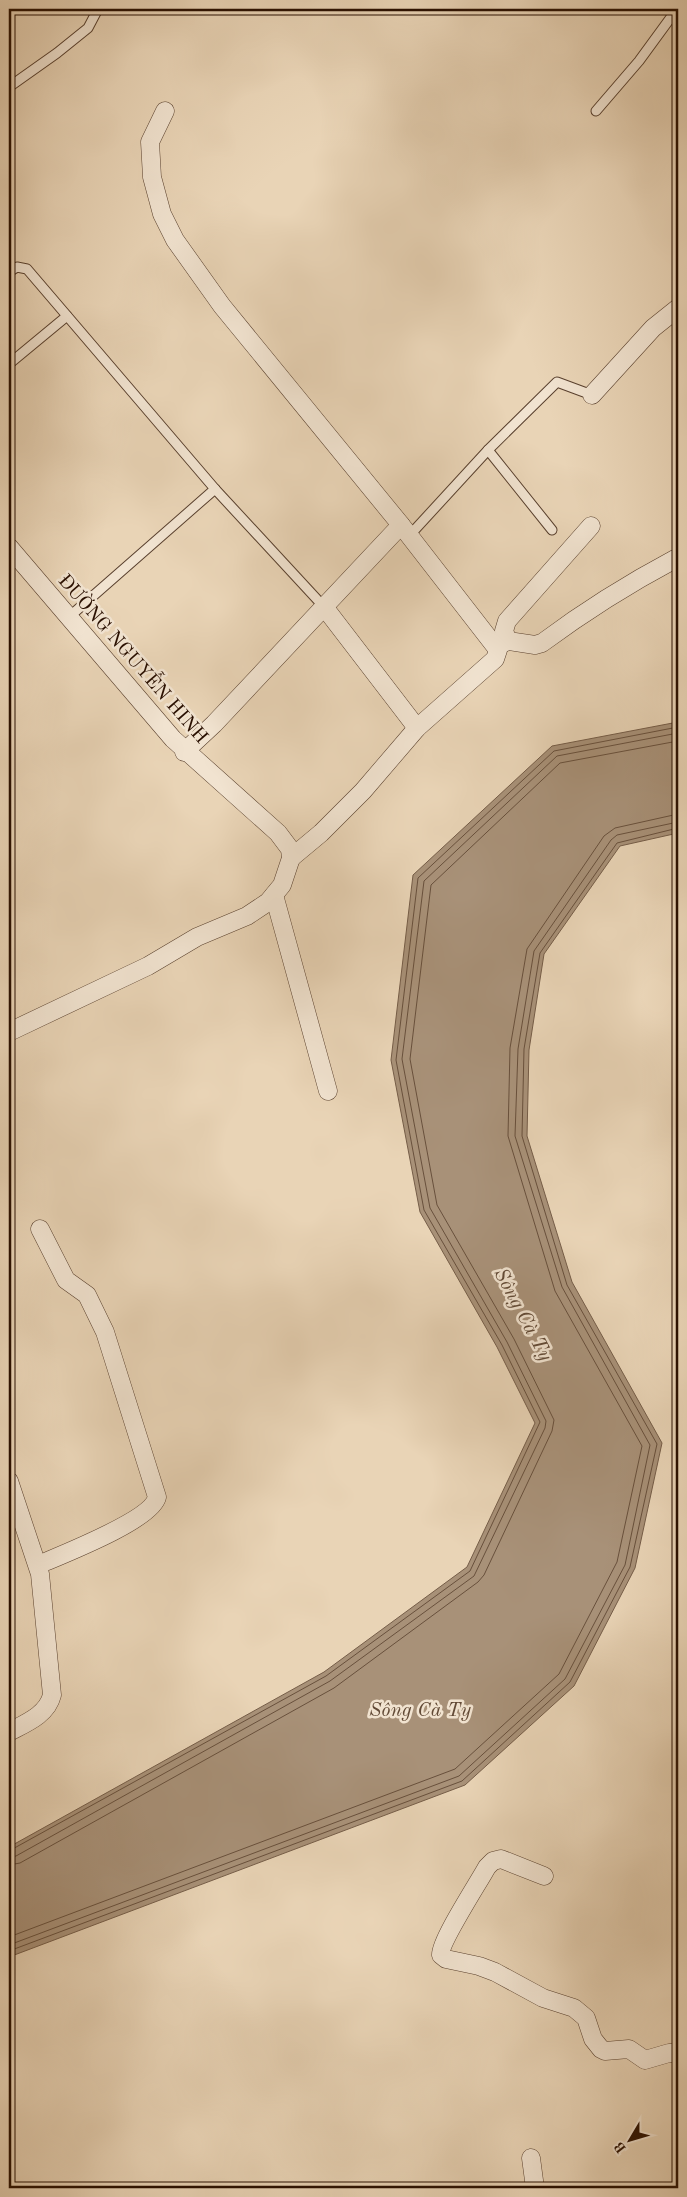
<svg xmlns="http://www.w3.org/2000/svg" width="687" height="2197" viewBox="0 0 687 2197" font-family="'Old Standard TT',serif">
  <rect width="100%" height="100%" fill="#e9d4b6"/>
  <filter id="stains"><feTurbulence type="fractalNoise" baseFrequency=".004" numOctaves="4"/><feColorMatrix values="0 0 0 0 .2 0 0 0 0 .09 0 0 0 0 .02 0 0 0 .5 -.17"/></filter>
  <radialGradient id="worn" r=".72"><stop offset=".6" stop-color="#630" stop-opacity="0"/><stop offset="1" stop-color="#630" stop-opacity=".3"/></radialGradient>
  <polygon fill="#a89178" stroke="#755d48" points="678,722 678,833 620,846 544,954 529,1050 527,1136 572,1282 662,1443 635,1568 574,1686 465,1785 9,1957 9,1847 324,1672 467,1567 535,1423 497,1347 420,1212 391,1060 413,875 552,746"/>
  <g fill="none" stroke-linecap="round" stroke-linejoin="round">
    <g stroke="#68503c" stroke-width="1">
      <polyline points="9,1851 326,1676 470,1571 540,1422 502,1345 424,1210 396,1060 418,878 554,751 678,727"/>
      <polyline points="9,1858 16,1856 330,1681 474,1576 545,1428 546,1421 507,1342 430,1208 402,1059 424,881 557,756 678,733"/>
      <polyline points="9,1865 20,1863 334,1688 478,1582 484,1575 552,1431 554,1420 514,1339 437,1205 410,1059 431,885 560,763 678,741"/>
      <polyline points="9,1937 455,1769 559,1674 617,1562 642,1446 555,1291 508,1136 510,1048 527,949 604,836 615,828 678,814"/>
      <polyline points="9,1945 459,1776 565,1679 625,1565 650,1445 562,1287 515,1136 518,1049 534,951 611,840 617,835 678,822"/>
      <polyline points="9,1951 462,1781 570,1682 630,1567 657,1444 567,1285 522,1136 524,1049 540,953 617,843 678,828"/>
    </g>
    <defs>
      <g id="service">
        <polyline points="9,87 57,53 88,28 98,9"/>
        <polyline points="596,111 639,61 677,9"/>
        <polyline points="9,272 17,267 27,269 215,489 325,608"/>
        <polyline points="9,364 67,316"/>
        <polyline points="488,450 552,530"/>
        <polyline points="409,536 488,450 557,382 592,395"/>
        <polyline points="69,617 215,489"/>
      </g>
      <g id="minor">
        <polyline points="165,111 150,142 152,177 162,214 175,240 222,306 401,525 498,650 495,659 417,728 363,791 321,833 291,858"/>
        <polyline points="592,395 653,328 678,308"/>
        <polyline points="9,547 173,739 278,833 290,849 291,858 282,885 268,902 247,916 197,937 148,966 9,1032"/>
        <polyline points="325,608 417,728"/>
        <polyline points="508,641 504,631 507,621 591,526"/>
        <path d="M496,646L508,641L535,645L542,643C585,611 628,584 675,559"/>
        <polyline points="184,752 214,724 401,525"/>
        <polyline points="274,895 328,1091"/>
        <path d="M9,1481L40,1574L52,1695C47,1715 26,1723 9,1732"/>
        <path d="M38,1565C61,1555 152,1520 157,1497L105,1332L87,1295L66,1280L40,1229"/>
        <path d="M544,1876L501,1859L493,1861L487,1867C479,1882 439,1943 441,1955L446,1959L479,1966L495,1972L543,1998L574,2008L586,2018L593,2039L601,2049L605,2051L629,2049L645,2060L669,2053H678"/>
        <polyline points="531,2158 535,2188"/>
      </g>
    </defs>
    <use href="#service" stroke="#59402e" stroke-width="11"/>
    <use href="#minor" stroke="#59402e" stroke-width="19"/>
    <use href="#service" stroke="#f1e3d0" stroke-width="9"/>
    <use href="#minor" stroke="#f1e3d0" stroke-width="18"/>
  </g>
  <g text-anchor="middle" stroke-width="5" stroke-linejoin="round" paint-order="stroke">
    <g font-size="19" fill="#290f00" stroke="#f1e3d0">
      <text transform="translate(134 658) rotate(49)" y="7">ĐƯỜNG NGUYỄN HINH</text>
    </g>
    <g font-size="20" font-style="italic" fill="#624a36" stroke="#f1e3d0">
      <text transform="translate(524 1314) rotate(62)" y="7">Sông Cà Ty</text>
      <text x="420" y="1716">Sông Cà Ty</text>
    </g>
  </g>
  <rect width="687" height="2197" fill="none" stroke="#e9d4b6" stroke-width="30"/>
  <rect x="10" y="10" width="667" height="2177" fill="none" stroke="#290f00" stroke-width="2.5"/>
  <rect x="15" y="15" width="657" height="2167" fill="none" stroke="#290f00"/>
  <g transform="translate(630 2140) rotate(232)" stroke="#f1e3d0" stroke-width="4" paint-order="stroke">
  <path d="M0-4L9 19L0 12L-9 19Z" fill="#290f00"/>
  <text y="-8" font-size="14" font-weight="bold" text-anchor="middle" fill="#290f00">B</text>
  </g>
  <rect width="100%" height="100%" filter="url(#stains)"/>
  <rect width="100%" height="100%" fill="url(#worn)"/>
</svg>
